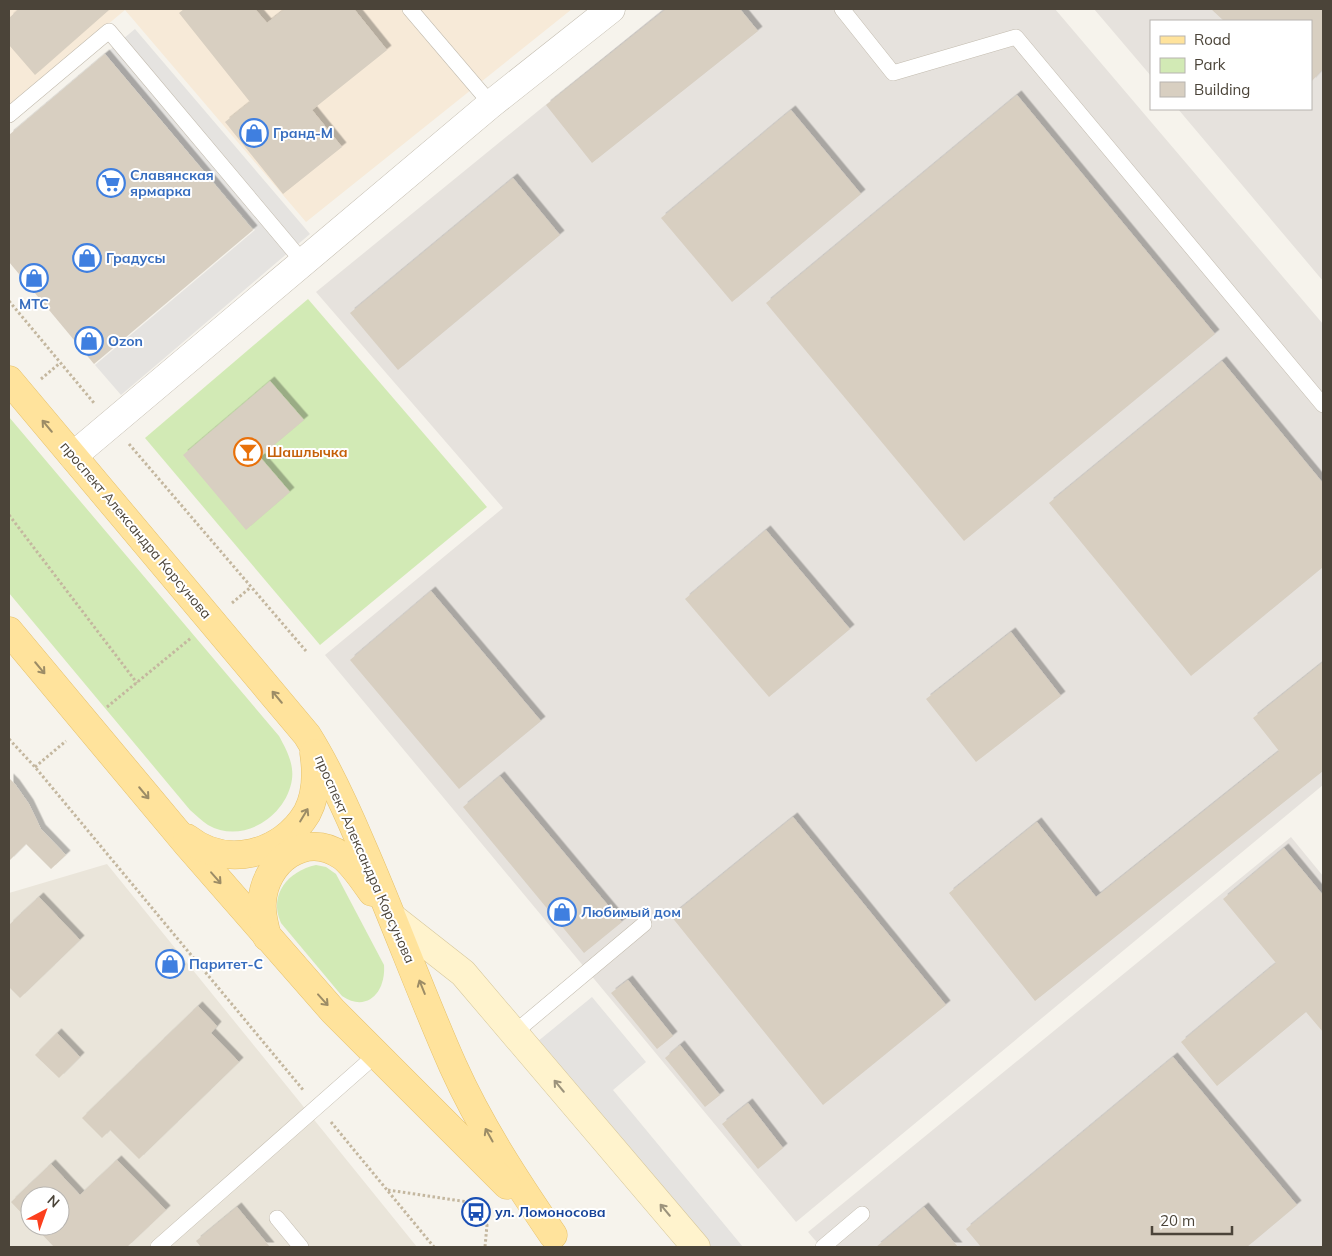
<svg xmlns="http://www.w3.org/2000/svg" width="1332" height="1256" viewBox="0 0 1332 1256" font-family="Mulish,sans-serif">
  <defs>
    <filter id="shadow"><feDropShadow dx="4.5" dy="-4.5" stdDeviation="0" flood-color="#0004"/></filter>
  </defs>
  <rect width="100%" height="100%" fill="#f6f3ec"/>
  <path fill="#eae5da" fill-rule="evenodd" d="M107,864L417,1247H9V893ZM30,1196H60V1226H30Z"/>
  <polygon fill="#f7ead8" points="9,9 572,9 306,222 125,10 9,107"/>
  <g fill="#e6e2dd">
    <polygon points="663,9 1055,9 1323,324 1323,785 796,1222 325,655 503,508 316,292"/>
    <polygon points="1094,9 1323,9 1323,281 1178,109 1311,109 1311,21 1151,21 1151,76"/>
    <polygon points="1291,837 1323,876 1323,1247 821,1247 808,1232"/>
  </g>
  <g fill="#d2eab5">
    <polygon points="308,299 487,507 320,645 145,438"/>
    <path d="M9,417L279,736C286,749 294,763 292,779C287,816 243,845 208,825C202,821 196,815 190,810L9,593Z"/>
    <path d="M316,865L326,867L336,874L384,965C386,992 367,1013 342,996L281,923C268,895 288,871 316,865Z"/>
  </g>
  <g fill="#e5e3e0">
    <polygon points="135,29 310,234 121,395 95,365 255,230 105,54"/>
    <polygon points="592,997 646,1062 613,1090 743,1247 707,1247 537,1042"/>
  </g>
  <g fill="#d8cfc1" filter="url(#shadow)">
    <polygon points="19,9 110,9 35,75 9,45 9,18"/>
    <polygon points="184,9 255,9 267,23 285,9 354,9 387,50 312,110 342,147 283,194 225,122 250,102 179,13"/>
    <polygon points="666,9 740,9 758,31 592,163 546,105"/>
    <polygon points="1211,9 1323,9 1323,69 1311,82 1311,21 1224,21"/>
    <polygon points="105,54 253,230 94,364 9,262 9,135"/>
    <polygon points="1017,95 1215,334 964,541 766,303"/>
    <polygon points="791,110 861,194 732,302 661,218"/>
    <polygon points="513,178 560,235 398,370 350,313"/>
    <polygon points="1222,361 1323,483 1323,567 1191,676 1049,503"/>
    <polygon points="270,381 304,420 260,457 290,492 246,530 183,455"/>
    <polygon points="766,530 850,629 769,697 685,599"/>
    <polygon points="431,591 541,721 459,789 350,660"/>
    <polygon points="1011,632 1061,696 976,762 926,699"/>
    <polygon points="1323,662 1323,771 1035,1001 949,893 1037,822 1096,897 1279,751 1253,718"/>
    <polygon points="500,776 622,922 584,953 463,807"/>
    <polygon points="9,778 15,784 29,804 41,829 66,855 51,869 26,844 9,861"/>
    <polygon points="793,817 946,1005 823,1105 671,916"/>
    <polygon points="1284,848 1323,895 1323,1032 1306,1012 1217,1086 1181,1042 1276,963 1223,899"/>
    <polygon points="39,897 80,940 20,998 9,987 9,925"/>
    <polygon points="168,953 181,969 173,976 159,960"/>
    <polygon points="628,980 673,1036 657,1049 611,993"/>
    <polygon points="198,1006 217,1026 211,1033 239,1062 139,1159 110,1130 102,1138 82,1118"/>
    <polygon points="57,1033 80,1057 59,1078 35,1055"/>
    <polygon points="680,1045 720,1095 705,1107 665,1058"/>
    <polygon points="1173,1057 1297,1205 1247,1247 981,1247 966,1229"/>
    <polygon points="748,1103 783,1148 758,1169 722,1124"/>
    <polygon points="117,1160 166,1210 127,1247 54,1247 34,1226 60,1226 60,1196 30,1196 30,1222 11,1202 51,1164 80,1195"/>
    <polygon points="237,1207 270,1247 201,1247 196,1241"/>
    <polygon points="924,1207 958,1247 876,1247"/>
  </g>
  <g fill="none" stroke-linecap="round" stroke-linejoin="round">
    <defs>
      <g id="lane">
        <polyline points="410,9 491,104"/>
        <polyline points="842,9 893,73 1016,37 1323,405"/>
        <polyline points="9,115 109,31 303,262"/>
        <polyline points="514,1033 644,924"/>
        <polyline points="277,1218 301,1247"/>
        <polyline points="158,1247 377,1054"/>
        <polyline points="823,1247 862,1214"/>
      </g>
      <polyline id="street" points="73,456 491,104 611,9"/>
      <polyline id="secondary" points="393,918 463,973 696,1247"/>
      <g id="primary">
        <path d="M9,380L307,735C329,770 346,808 362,846C394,919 421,994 453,1066C480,1126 516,1181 553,1235"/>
        <polyline points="9,631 187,844 333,1011 507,1185"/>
        <path d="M187,838C226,869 282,855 307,813C317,794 317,773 314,753"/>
        <path d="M267,937C265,926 261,915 262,903C264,862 305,830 342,856C353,864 364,881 372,892"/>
      </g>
    </defs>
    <use href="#lane" stroke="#c2bbae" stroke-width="16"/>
    <use href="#street" stroke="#c2bbae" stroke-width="29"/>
    <use href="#secondary" stroke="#d6c79b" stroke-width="29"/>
    <use href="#primary" stroke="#e6c16a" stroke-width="29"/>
    <g stroke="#c4b79f" stroke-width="3" stroke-dasharray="2.5 2.5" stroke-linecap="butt">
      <polyline points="9,301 94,403"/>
      <polyline points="41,379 60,363"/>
      <polyline points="129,444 306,651"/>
      <polyline points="9,515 137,683"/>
      <polyline points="232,603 251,587"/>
      <polyline points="107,707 191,638"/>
      <polyline points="9,739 35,767 304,1091"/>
      <polyline points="35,767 66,741"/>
      <polyline points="331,1122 434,1247"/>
      <polyline points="388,1190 468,1202 487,1225 485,1247"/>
    </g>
    <use href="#lane" stroke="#fff" stroke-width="15"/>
    <use href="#street" stroke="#fff" stroke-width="28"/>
    <use href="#secondary" stroke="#fff3cd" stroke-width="28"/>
    <use href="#primary" stroke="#ffe39c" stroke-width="28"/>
  </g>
  <defs><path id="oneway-shaft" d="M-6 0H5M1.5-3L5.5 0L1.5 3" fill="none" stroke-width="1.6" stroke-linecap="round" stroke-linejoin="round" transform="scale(1.25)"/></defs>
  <g stroke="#9c8c66">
    <use href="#oneway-shaft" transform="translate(47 426) rotate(-130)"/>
    <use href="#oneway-shaft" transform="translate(40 668) rotate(50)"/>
    <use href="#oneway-shaft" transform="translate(277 697) rotate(-130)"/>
    <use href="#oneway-shaft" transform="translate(144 793) rotate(50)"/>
    <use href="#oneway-shaft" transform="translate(304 815) rotate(-59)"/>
    <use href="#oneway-shaft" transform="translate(216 878) rotate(49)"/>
    <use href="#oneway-shaft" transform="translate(422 987) rotate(-112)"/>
    <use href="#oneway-shaft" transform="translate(323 1000) rotate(48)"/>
    <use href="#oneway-shaft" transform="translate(489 1135) rotate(-119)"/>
  </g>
  <g stroke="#9c937c">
    <use href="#oneway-shaft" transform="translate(559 1086) rotate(-130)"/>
    <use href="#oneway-shaft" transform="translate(665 1210) rotate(-130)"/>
  </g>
  <defs>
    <symbol id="shop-ring" viewBox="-11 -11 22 22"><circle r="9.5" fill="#fff" stroke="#3f7fe0" stroke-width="1.5"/><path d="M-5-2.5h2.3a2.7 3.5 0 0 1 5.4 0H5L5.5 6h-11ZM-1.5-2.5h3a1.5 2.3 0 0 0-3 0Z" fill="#3f7fe0"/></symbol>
    <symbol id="supermarket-ring" viewBox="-11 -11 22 22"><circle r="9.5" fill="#fff" stroke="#3f7fe0" stroke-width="1.5"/><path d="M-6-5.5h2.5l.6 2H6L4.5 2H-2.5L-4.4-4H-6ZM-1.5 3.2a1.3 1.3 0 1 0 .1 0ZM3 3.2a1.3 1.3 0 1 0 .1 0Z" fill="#3f7fe0"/></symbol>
    <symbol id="bar-ring" viewBox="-11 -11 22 22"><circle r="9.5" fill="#fff" stroke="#e8710a" stroke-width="1.5"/><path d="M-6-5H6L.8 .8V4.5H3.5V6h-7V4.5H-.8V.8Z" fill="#e8710a"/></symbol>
    <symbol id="bus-ring" viewBox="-11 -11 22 22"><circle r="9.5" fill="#fff" stroke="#1a4fb4" stroke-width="1.5"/><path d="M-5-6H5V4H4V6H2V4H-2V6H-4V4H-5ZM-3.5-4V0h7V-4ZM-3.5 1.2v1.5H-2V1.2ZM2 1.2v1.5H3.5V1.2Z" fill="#1a4fb4"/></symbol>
  </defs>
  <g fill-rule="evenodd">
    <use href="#shop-ring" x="238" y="117" width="32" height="32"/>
    <use href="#supermarket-ring" x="95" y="167" width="32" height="32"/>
    <use href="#shop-ring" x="71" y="242" width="32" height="32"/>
    <use href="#shop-ring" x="18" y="262" width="32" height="32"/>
    <use href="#shop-ring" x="73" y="325" width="32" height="32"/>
    <use href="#bar-ring" x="232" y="436" width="32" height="32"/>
    <use href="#shop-ring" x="546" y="896" width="32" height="32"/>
    <use href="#shop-ring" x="154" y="948" width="32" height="32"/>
    <use href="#bus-ring" x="460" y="1196" width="32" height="32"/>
  </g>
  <g text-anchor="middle" stroke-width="4" stroke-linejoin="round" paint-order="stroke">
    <g font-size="14" font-weight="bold" fill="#366cbe" stroke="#fff" text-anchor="start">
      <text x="273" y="138">Гранд-М</text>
      <text x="130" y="180">Славянская<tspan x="130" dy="16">ярмарка</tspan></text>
      <text x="106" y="263">Градусы</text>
      <text x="34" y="309" text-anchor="middle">МТС</text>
      <text x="108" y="346">Ozon</text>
      <text x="581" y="917">Любимый дом</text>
      <text x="189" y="969">Паритет-С</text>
    </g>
    <g font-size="14" font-weight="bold" fill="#c56008" stroke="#fff" text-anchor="start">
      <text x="267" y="457">Шашлычка</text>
    </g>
    <g font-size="14" fill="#4b4439" stroke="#fff">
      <text transform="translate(136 530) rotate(50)" y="5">проспект Александра Корсунова</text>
      <text transform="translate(365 859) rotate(66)" y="5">проспект Александра Корсунова</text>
    </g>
    <g font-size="14" font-weight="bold" fill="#164399" stroke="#fff" text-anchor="start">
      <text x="495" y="1217">ул. Ломоносова</text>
    </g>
  </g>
  <rect width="1332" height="1256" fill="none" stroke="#4b4439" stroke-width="20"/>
  <rect x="1150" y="20" width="162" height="90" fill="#ffffff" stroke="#b7b4b0"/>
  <rect x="1160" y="36" width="25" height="8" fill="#ffe39c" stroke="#b7b4b0"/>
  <text x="1194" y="45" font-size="15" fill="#4b4439">Road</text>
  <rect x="1160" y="58" width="25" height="15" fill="#d2eab5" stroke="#b7b4b0"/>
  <text x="1194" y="70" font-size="15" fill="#4b4439">Park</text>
  <rect x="1160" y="82" width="25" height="15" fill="#d8cfc1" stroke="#b7b4b0"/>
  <text x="1194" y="95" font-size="15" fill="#4b4439">Building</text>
  <g transform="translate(45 1211) rotate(41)"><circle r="24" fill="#ffffff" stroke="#b7b4b0"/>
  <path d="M0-4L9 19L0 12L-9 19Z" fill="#fc3f1d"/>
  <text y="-8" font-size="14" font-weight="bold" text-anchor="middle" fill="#4b4439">N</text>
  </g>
  <path d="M1152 1226v8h80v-8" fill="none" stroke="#4b4439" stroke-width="2.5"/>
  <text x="1160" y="1226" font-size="15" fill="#4b4439" stroke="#ffffff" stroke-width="4" paint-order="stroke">20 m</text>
</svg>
